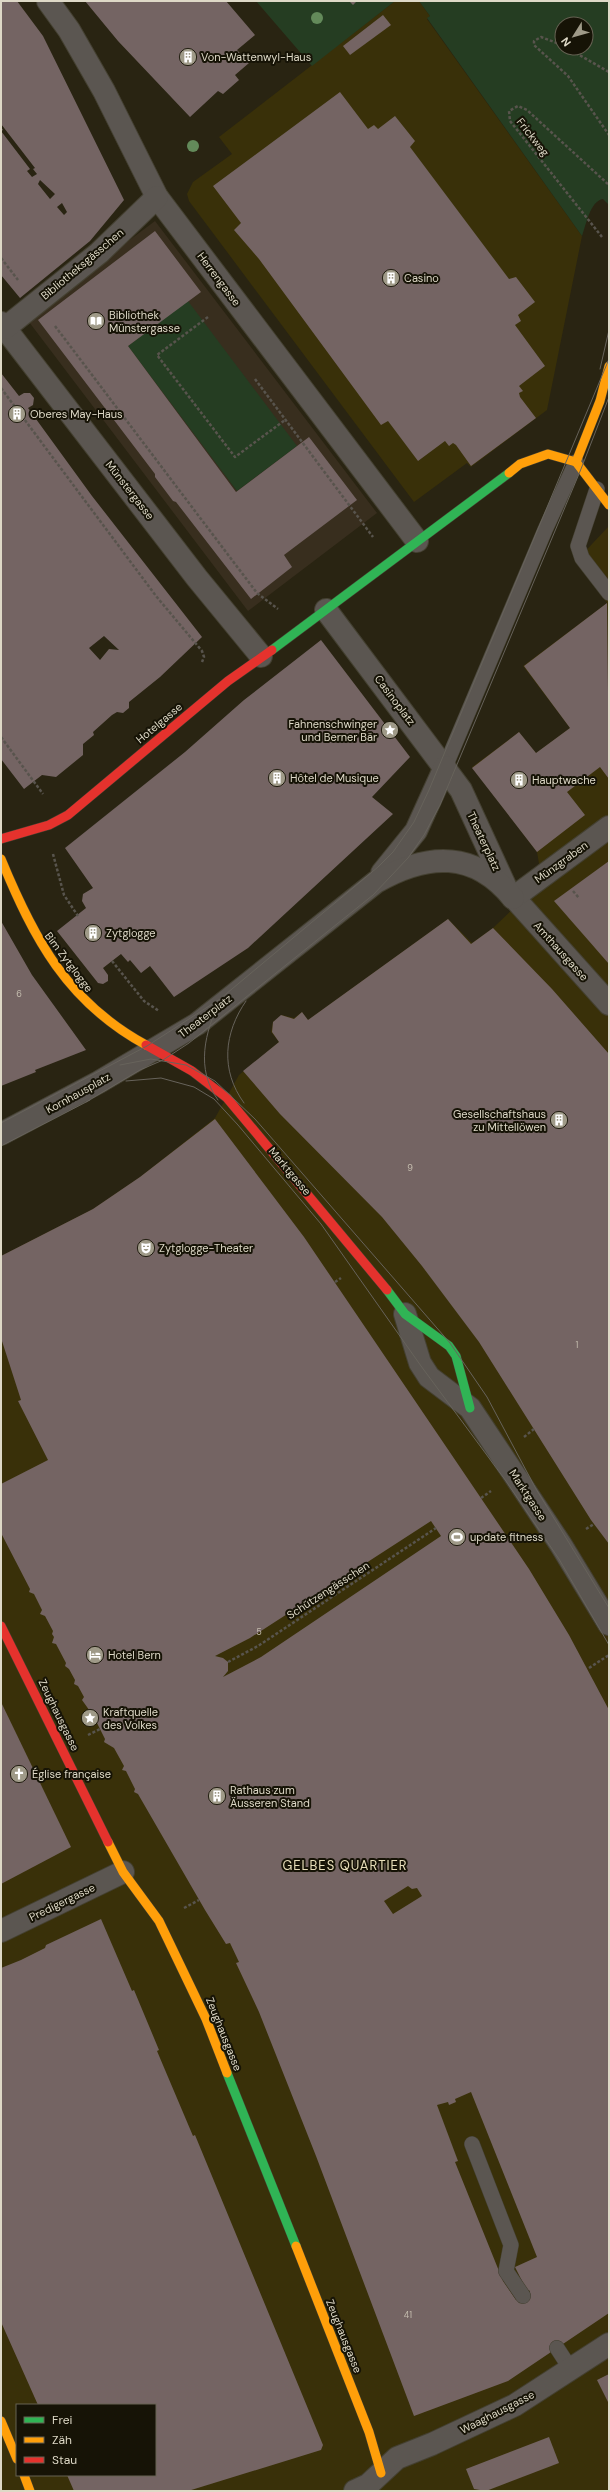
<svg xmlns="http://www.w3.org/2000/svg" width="610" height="2492" viewBox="0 0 610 2492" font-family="'DM Sans',sans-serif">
  <rect width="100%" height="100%" fill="#292412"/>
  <g fill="#393009" fill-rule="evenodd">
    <polygon points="395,1 419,1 430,16 427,19 582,236 547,410 471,467 467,463 414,502 189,201 187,194 193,182 232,154 219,137"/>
    <path d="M609,526V2491H1V1256L93,1209L140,1177L215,1118L239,1075L279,1042L271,1032L273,1022L282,1015L294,1018L302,1012L308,1020L448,919L472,943L493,928L542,881L537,852L472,767L519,732L536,753L570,728L523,666L607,603L576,561ZM17,2405H155V2475H17Z"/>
  </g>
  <path fill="#382e1e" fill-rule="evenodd" d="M155,221L377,513L248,611L26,318ZM297,446L237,491L218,465Z"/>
  <g fill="#253d22" fill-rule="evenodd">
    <polygon points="256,1 395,1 312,66"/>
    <path d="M419,1H609V205L603,199C590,201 586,225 582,236L427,18L430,16ZM562,24H586V48H562Z"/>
    <polygon points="188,301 297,446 237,491 128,346"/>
  </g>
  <g fill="#746463" fill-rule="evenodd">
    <path d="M1,1H17L43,36L124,200L90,241L20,298L1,275V127L3,130L1,131L30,169L27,171L32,177L37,174L33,169L35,168L1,124ZM40,180L55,194L50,199L38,184ZM62,203L67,212L64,215L57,207Z"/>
    <polygon points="85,1 226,1 255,35 237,50 249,63 235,75 239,80 223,94 218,91 190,117 118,41"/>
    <polygon points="349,1 357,1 353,5"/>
    <polygon points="383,15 391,25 350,55 343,46"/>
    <polygon points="340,92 368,129 374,125 378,129 395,116 415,141 410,147 509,279 516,277 535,302 518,315 521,321 515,325 545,366 519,386 523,391 519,393 520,397 536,418 471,466 456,445 453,443 449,446 445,441 418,461 388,421 381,425 259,259 234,230 241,223 213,186"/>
    <polygon points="155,231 201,292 128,346 236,492 309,437 357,500 284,555 292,567 251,599 176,502 173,501 155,477 155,474 38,320"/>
    <path d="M1,373L19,396L24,393H30L34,398L33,405L28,408L92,496L202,637L160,677L129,702V708L123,713L117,712L112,715L93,732L94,735L83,744V755L56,777L42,775L24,789L1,759ZM104,636L119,650L109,649L100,660L89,648Z"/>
    <polygon points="607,603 609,779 600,767 567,792 585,815 537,852 472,768 519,732 536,753 570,728 524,666"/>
    <polygon points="321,640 410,757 372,797 393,814 248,948 174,997 150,966 141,973 130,960 128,962 121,954 103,968 108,975 108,981 103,984 98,983 57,931 86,908 82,901 83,894 93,888 65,848 185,752 244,700"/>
    <polygon points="609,861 609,964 554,901"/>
    <polygon points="448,919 471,944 493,928 552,989 609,1054 609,1544 591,1520 479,1342 422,1266 382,1217 280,1114 243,1071 279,1042 272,1032 273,1022 281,1015 294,1019 302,1012 308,1020"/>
    <polygon points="1,921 32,975 86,1050 35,1070 36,1072 1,1086"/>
    <path d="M215,1119L304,1237L529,1569L569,1635L609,1710V2313L508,2381L414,2416L316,2156L259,2012L236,1963L239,1962L230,1943L226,1944L205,1910L138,1794L134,1792L135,1789L126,1771L122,1770L124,1766L114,1748L104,1742L105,1739L95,1719L91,1717L92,1714L82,1700L84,1697L78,1686L74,1684L75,1680L69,1669L65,1666L66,1663L56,1644L52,1643L54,1637L52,1634L53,1631L45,1616L40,1614L42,1610L34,1594L29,1592L30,1589L1,1533V1484L48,1460L18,1401L21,1400L1,1338V1256L93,1209L140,1177ZM431,1521L441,1536L261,1657L223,1677L228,1671V1662L223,1658L215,1656L250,1638ZM408,1886L412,1889L417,1888L422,1896L393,1914L384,1901ZM471,2092L537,2257L515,2267L527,2291L529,2290L530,2292L516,2300L503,2281L455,2162L458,2161L437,2105L448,2102L449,2105L456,2102L455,2099Z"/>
    <polygon points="1,1702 71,1847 1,1884"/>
    <polygon points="101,1919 132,1991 134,1990 159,2050 157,2051 193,2136 195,2135 323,2445 321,2450 188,2491 74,2491 67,2475 155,2475 155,2405 38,2405 1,2322 1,1968 21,1960 45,1948 46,1945"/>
    <polygon points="609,2374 609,2404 597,2380"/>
    <polygon points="549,2437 559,2463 486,2491 474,2489 466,2469"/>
  </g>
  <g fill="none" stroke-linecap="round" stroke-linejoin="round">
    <defs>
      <g id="lane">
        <polyline points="597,489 578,546 582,558 609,593"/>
        <polyline points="445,767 545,530 576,462"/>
        <polyline points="472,2144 511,2245 506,2271 523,2296"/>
        <polyline points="557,2348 570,2368"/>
      </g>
      <g id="street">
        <polyline points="48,1 69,30 104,91 157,197 417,541"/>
        <polyline points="1,323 197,578 261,656"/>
        <polyline points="5,328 99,253 157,197"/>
        <polyline points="326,610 461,790 507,890 609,1004"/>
        <polyline points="382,873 416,831 445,767"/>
        <polyline points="513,898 609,827"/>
        <path d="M1,1134L99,1082L197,1024L376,882C427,853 474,850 513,898"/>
        <polyline points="405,1314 420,1363 429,1377 470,1408 561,1545 609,1624"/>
        <polyline points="1,1931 123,1872"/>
        <polyline points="355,2491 368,2485 397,2458 432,2444 515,2405 609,2344"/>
      </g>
      <g id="fast">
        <polyline points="272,650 509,473"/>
        <polyline points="387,1290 405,1314 449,1346 456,1356 470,1408"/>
        <polyline points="227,2073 296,2246"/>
      </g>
      <g id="slow">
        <polyline points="576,462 600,401 609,366"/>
        <polyline points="576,462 609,505"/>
        <polyline points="509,473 520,464 548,454 576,462"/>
        <path d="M1,859C34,939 67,1002 146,1045"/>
        <polyline points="108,1842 123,1872 159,1921 206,2019 227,2073"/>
        <polyline points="296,2246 369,2432 381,2473"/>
        <polyline points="1,2421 17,2459"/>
        <polyline points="24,2475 30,2491"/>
      </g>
      <g id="jam">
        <polyline points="1,839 49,825 68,815 228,681 272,650"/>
        <polyline points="146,1045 192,1071 227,1098 387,1290"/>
        <polyline points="1,1626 108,1842"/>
      </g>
    </defs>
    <use href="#lane" stroke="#444031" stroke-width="16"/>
    <use href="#street" stroke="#444031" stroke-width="24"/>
    <use href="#fast" stroke="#444031" stroke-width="10"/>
    <use href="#slow" stroke="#444031" stroke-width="10"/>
    <use href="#jam" stroke="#444031" stroke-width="10"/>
    <g stroke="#58544d" stroke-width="2.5" stroke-dasharray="3 2" stroke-linecap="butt">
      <polyline points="562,45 541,37 534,41 534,45 568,76 609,135"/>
      <polyline points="567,48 609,72"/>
      <polyline points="602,237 510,121 509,111 518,106 527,110 609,185"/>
      <polyline points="1,258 18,280"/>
      <polyline points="208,317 157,355 235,457 285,420"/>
      <polyline points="55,326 257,593 278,609"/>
      <polyline points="255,379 373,537"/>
      <polyline points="1,388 156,596 202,651 204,657 202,662"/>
      <polyline points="1,737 43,794"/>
      <polyline points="53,854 64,895 78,916"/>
      <polyline points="573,891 579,898"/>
      <polyline points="112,961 144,1001 159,1011"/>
      <polyline points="335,1282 341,1278"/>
      <polyline points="524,1437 534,1429"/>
      <polyline points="481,1498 491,1491"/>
      <polyline points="586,1529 594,1524"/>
      <polyline points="228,1662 258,1646 436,1528"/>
      <polyline points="589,1668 609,1655"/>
      <polyline points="88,1735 100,1729"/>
      <polyline points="184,1908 199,1900"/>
    </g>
    <use href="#lane" stroke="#5b5651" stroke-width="15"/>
    <use href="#street" stroke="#5b5651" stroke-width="22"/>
    <use href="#fast" stroke="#30b455" stroke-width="9"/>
    <use href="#slow" stroke="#ff9f0a" stroke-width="9"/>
    <use href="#jam" stroke="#e5322d" stroke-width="9"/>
    <g stroke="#67635b" stroke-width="1">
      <polyline points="600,369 609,330"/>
      <polyline points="120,1065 151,1059 186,1065 215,1081 255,1119 450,1343 487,1397 536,1489 609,1608"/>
      <polyline points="126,1081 161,1078 194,1087 214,1099 238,1125 321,1224 421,1366 506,1481 559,1559 609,1645"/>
      <path d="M218,1100C195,1069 205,1032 220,1000"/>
      <polyline points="86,1102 140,1070 163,1060 189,1043 373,895 408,858 424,835 440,805 581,469 609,397"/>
      <path d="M244,1103C220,1070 224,1033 246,1001"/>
      <polyline points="1,1123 147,1046 220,999 378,867 393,852 414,822 429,790 609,359"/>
      <polyline points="1,1146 90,1100"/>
    </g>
  </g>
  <g fill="#638a5a">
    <circle cx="317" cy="18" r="6"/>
    <circle cx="193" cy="146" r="6"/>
  </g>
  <defs>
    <symbol id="building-disc" viewBox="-11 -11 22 22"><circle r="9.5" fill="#9f9a88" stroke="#161306"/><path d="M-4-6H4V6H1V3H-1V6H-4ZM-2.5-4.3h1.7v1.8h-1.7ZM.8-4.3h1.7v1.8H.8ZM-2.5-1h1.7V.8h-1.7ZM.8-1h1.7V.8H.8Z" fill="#fff"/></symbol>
    <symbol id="library-disc" viewBox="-11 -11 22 22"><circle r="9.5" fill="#9f9a88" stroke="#161306"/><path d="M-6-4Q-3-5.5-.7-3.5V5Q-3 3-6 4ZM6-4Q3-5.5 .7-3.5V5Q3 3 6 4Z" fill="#fff"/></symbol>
    <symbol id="sight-disc" viewBox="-11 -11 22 22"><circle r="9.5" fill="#9f9a88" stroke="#161306"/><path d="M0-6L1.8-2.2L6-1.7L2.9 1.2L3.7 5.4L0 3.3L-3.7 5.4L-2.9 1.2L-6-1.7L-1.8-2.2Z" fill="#fff"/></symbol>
    <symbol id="theatre-disc" viewBox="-11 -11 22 22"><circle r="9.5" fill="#9f9a88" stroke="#161306"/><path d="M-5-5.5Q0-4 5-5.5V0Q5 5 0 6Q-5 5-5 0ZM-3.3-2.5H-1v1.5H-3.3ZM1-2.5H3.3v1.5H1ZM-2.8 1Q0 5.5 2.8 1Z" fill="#fff"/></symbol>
    <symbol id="stadium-disc" viewBox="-11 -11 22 22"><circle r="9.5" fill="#9f9a88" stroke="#161306"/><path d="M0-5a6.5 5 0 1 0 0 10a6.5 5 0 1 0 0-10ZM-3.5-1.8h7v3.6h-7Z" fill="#fff"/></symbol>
    <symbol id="hotel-disc" viewBox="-11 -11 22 22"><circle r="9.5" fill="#9f9a88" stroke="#161306"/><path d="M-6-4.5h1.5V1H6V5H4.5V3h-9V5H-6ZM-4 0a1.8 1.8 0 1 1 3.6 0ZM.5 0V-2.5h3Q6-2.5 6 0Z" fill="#fff"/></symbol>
    <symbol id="church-disc" viewBox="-11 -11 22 22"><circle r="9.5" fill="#9f9a88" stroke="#161306"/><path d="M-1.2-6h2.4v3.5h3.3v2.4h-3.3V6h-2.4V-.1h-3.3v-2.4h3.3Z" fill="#fff"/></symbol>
  </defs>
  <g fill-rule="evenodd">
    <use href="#building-disc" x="178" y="47" width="20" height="20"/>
    <use href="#building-disc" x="381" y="268" width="20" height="20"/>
    <use href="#library-disc" x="86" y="311" width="20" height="20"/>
    <use href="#building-disc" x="7" y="404" width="20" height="20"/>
    <use href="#sight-disc" x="380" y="720" width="20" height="20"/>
    <use href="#building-disc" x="267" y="768" width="20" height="20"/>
    <use href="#building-disc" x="509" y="770" width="20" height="20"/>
    <use href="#building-disc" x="83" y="923" width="20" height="20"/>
    <use href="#building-disc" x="549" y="1110" width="20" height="20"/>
    <use href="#theatre-disc" x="136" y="1238" width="20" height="20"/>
    <use href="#stadium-disc" x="447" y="1527" width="20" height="20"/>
    <use href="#hotel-disc" x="85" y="1645" width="20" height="20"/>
    <use href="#sight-disc" x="80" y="1708" width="20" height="20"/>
    <use href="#church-disc" x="9" y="1764" width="20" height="20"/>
    <use href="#building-disc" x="207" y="1786" width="20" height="20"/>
  </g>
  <g text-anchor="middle" stroke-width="4" stroke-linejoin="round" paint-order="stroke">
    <g font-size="9" fill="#c4bcae">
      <text x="19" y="997">6</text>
      <text x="410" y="1171">9</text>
      <text x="577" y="1348">1</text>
      <text x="259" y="1635">5</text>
      <text x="408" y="2318">41</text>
    </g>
    <g font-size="11" fill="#ded9c7" stroke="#161306" text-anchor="start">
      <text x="201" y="61">Von-Wattenwyl-Haus</text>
      <text x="404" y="282">Casino</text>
      <text x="109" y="319">Bibliothek<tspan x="109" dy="13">Münstergasse</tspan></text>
      <text x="30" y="418">Oberes May-Haus</text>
      <text x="377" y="728" text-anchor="end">Fahnenschwinger<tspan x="377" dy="13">und Berner Bär</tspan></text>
      <text x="290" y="782">Hôtel de Musique</text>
      <text x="532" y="784">Hauptwache</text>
      <text x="106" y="937">Zytglogge</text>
      <text x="546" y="1118" text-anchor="end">Gesellschaftshaus<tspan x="546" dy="13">zu Mittellöwen</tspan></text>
      <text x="159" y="1252">Zytglogge-Theater</text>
      <text x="470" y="1541">update fitness</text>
      <text x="108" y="1659">Hotel Bern</text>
      <text x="103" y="1716">Kraftquelle<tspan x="103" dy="13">des Volkes</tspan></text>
      <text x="32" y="1778">Église française</text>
      <text x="230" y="1794">Rathaus zum<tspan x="230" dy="13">Äusseren Stand</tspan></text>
    </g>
    <g font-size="11" fill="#ded9c7" stroke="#161306">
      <text transform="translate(533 137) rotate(52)" y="4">Frickweg</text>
      <text transform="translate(82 264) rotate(-40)" y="4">Bibliotheksgässchen</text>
      <text transform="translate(219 279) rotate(53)" y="4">Herrengasse</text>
      <text transform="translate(130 490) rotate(52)" y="4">Münstergasse</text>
      <text transform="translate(395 700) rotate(53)" y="4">Casinoplatz</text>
      <text transform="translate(159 723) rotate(-40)" y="4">Hotelgasse</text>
      <text transform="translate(484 841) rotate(65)" y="4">Theaterplatz</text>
      <text transform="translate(561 862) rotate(-36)" y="4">Münzgraben</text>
      <text transform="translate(561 951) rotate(48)" y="4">Amthausgasse</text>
      <text transform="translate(69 962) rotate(53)" y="4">Bim Zytglogge</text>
      <text transform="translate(205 1016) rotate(-37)" y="4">Theaterplatz</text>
      <text transform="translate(78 1093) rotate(-29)" y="4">Kornhausplatz</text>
      <text transform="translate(290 1171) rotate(50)" y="4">Marktgasse</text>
      <text transform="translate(528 1495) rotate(57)" y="4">Marktgasse</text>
      <text transform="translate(328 1590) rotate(-33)" y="4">Schützengässchen</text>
      <text transform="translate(59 1715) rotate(64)" y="4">Zeughausgasse</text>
      <text transform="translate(62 1902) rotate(-26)" y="4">Predigergasse</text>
      <text transform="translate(224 2034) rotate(68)" y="4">Zeughausgasse</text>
      <text transform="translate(344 2336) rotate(68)" y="4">Zeughausgasse</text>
      <text transform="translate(497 2412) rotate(-27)" y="4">Waaghausgasse</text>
    </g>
    <g font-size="13" letter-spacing="1" fill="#e9dfba" stroke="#161306">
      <text x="345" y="1870">GELBES QUARTIER</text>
    </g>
  </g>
  <rect width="610" height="2492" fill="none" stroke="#ded9c7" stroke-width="4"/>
  <rect x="16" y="2404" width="140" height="72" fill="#161306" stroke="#666253"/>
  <rect x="24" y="2417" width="20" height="6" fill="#30b455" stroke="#666253"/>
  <text x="52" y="2424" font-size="12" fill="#ded9c7">Frei</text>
  <rect x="24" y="2437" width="20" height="6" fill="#ff9f0a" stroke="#666253"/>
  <text x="52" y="2444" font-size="12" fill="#ded9c7">Zäh</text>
  <rect x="24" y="2457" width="20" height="6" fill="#e5322d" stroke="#666253"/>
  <text x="52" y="2464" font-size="12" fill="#ded9c7">Stau</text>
  <g transform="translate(574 36) rotate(233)"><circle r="19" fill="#161306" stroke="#666253"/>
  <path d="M0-3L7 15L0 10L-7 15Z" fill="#9f9a88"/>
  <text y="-6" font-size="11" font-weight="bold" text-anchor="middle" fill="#ded9c7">N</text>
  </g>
</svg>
